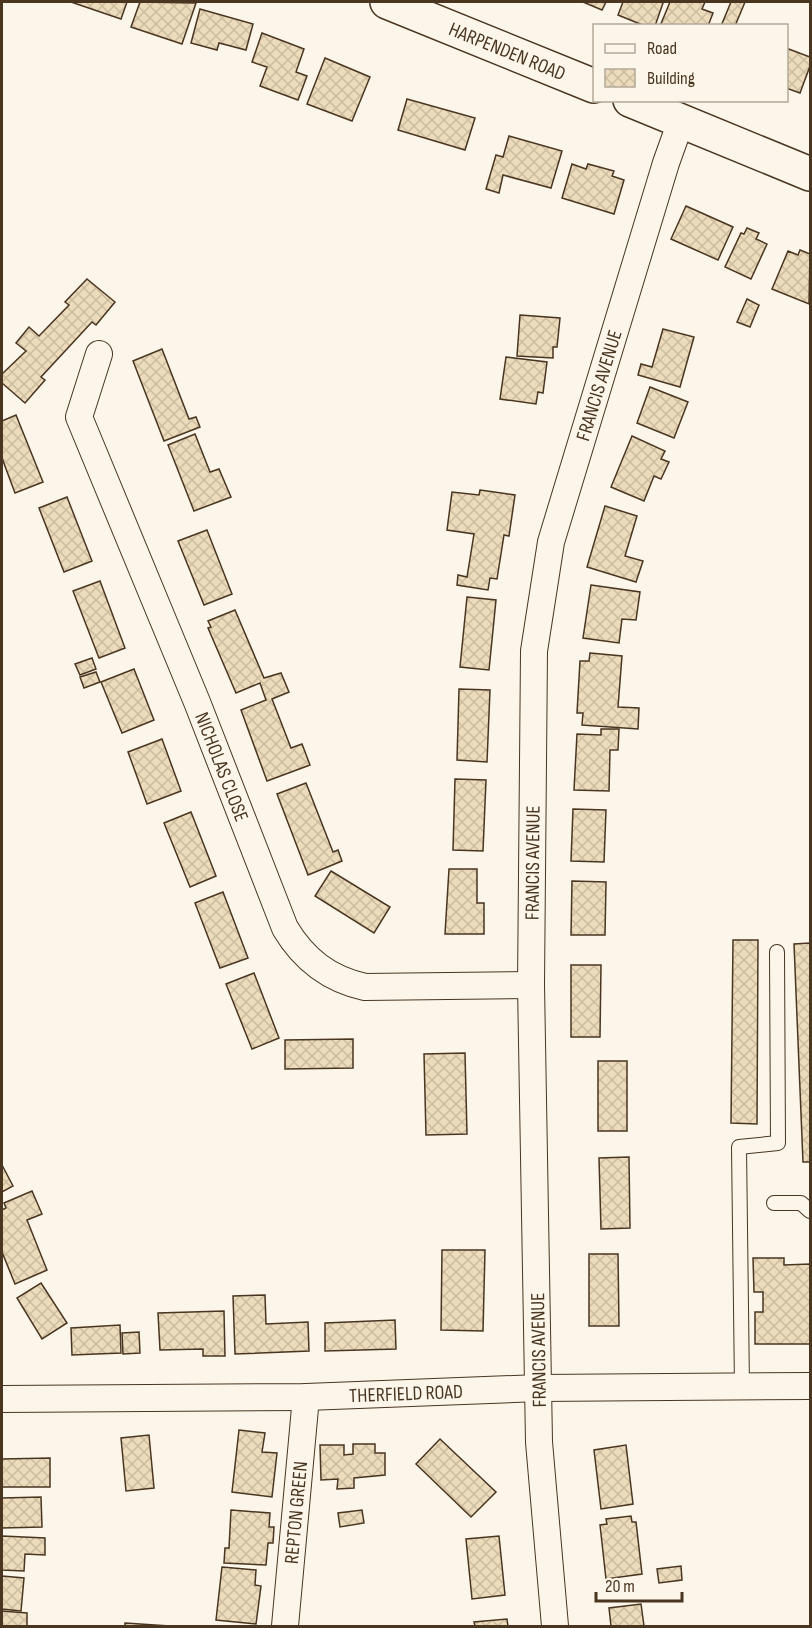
<svg xmlns="http://www.w3.org/2000/svg" width="812" height="1628" viewBox="0 0 812 1628" font-family="'Sofia Sans Condensed',sans-serif">
  <defs>
    <pattern id="building-cross-hatch" width="8" height="8" patternUnits="userSpaceOnUse" patternTransform="scale(1.5)"><rect width="8" height="8" fill="#ecdcbc"/><path d="M0 0l8 8M0 8l8-8" fill="none" stroke="#ccbda1"/></pattern>
  </defs>
  <rect width="100%" height="100%" fill="#fbf6e9"/>
  <g fill="url(#building-cross-hatch)" stroke="#4a3520" stroke-width="1.5">
    <polygon points="71,2 127,2 121,19"/>
    <polygon points="140,2 196,3 182,44 131,27"/>
    <polygon points="583,2 606,2 602,10"/>
    <polygon points="623,2 660,2 663,3 655,26 645,26 618,15"/>
    <polygon points="670,2 705,2 702,9 713,13 708,26 660,26"/>
    <polygon points="731,2 745,2 735,26 721,26"/>
    <polygon points="200,9 253,24 246,50 219,43 217,50 191,43"/>
    <polygon points="262,33 304,49 296,72 307,76 298,100 260,86 267,67 252,62"/>
    <polygon points="786,48 810,57 810,66 800,93 786,88"/>
    <polygon points="325,58 370,77 352,121 307,104"/>
    <polygon points="407,99 475,118 465,150 398,130"/>
    <polygon points="509,136 562,151 551,188 503,175 499,193 486,189 496,155 503,157"/>
    <polygon points="572,164 586,169 588,164 614,171 612,176 624,180 614,214 562,198"/>
    <polygon points="686,206 733,227 718,260 671,239"/>
    <polygon points="747,228 759,233 756,239 767,244 751,279 725,267 741,233 744,234"/>
    <polygon points="800,250 810,254 809,304 772,289 788,251 798,255"/>
    <polygon points="87,279 115,302 96,325 92,322 41,377 45,380 25,403 2,383 2,374 26,351 16,343 29,327 39,336 69,305 65,302"/>
    <polygon points="747,299 759,305 750,327 737,322"/>
    <polygon points="520,315 560,318 557,347 553,347 553,358 517,356"/>
    <polygon points="663,329 694,337 680,387 638,375 641,364 652,367"/>
    <polygon points="162,349 189,419 196,417 200,427 164,441 133,361"/>
    <polygon points="506,357 547,362 543,393 538,392 536,404 500,399"/>
    <polygon points="650,387 688,402 674,438 637,423"/>
    <polygon points="16,415 43,482 15,493 2,458 2,421"/>
    <polygon points="195,434 210,472 219,469 231,497 194,511 168,445"/>
    <polygon points="632,436 665,451 661,459 669,462 661,479 654,476 644,501 611,487"/>
    <polygon points="480,490 515,495 509,536 504,535 497,579 490,578 488,590 457,585 458,575 467,577 474,534 447,530 452,492 479,495"/>
    <polygon points="67,497 92,561 64,572 39,508"/>
    <polygon points="605,506 637,516 625,556 643,561 636,582 587,567"/>
    <polygon points="207,530 232,594 204,605 178,541"/>
    <polygon points="100,581 125,648 99,658 73,591"/>
    <polygon points="591,585 640,592 636,620 622,619 619,643 583,638"/>
    <polygon points="467,597 496,600 489,670 460,667"/>
    <polygon points="235,610 264,678 281,673 289,692 272,699 291,748 302,744 310,765 267,781 241,710 266,700 260,683 236,693 208,628 211,627 208,621"/>
    <polygon points="590,653 622,656 618,707 639,708 638,729 582,725 583,713 577,713 580,661 589,661"/>
    <polygon points="92,658 96,669 80,675 75,664"/>
    <polygon points="134,669 154,720 122,733 101,682"/>
    <polygon points="96,672 100,682 84,688 80,677"/>
    <polygon points="459,689 490,690 487,762 457,760"/>
    <polygon points="601,729 619,729 618,750 610,750 609,791 574,790 577,734 601,735"/>
    <polygon points="162,739 181,791 147,804 128,752"/>
    <polygon points="455,779 486,780 483,851 453,850"/>
    <polygon points="306,783 333,852 338,850 342,861 308,875 277,794"/>
    <polygon points="573,809 606,810 604,862 571,861"/>
    <polygon points="191,812 216,876 190,887 164,823"/>
    <polygon points="449,869 477,869 477,903 484,903 484,934 445,934"/>
    <polygon points="331,871 390,907 374,933 315,896"/>
    <polygon points="572,881 606,882 605,935 571,935"/>
    <polygon points="223,892 248,958 220,968 195,903"/>
    <polygon points="733,940 758,940 757,1124 731,1123"/>
    <polygon points="810,943 810,1162 803,1162 794,944"/>
    <polygon points="571,965 601,965 600,1037 571,1037"/>
    <polygon points="254,973 279,1038 252,1049 226,984"/>
    <polygon points="353,1039 353,1068 285,1069 285,1040"/>
    <polygon points="465,1053 467,1134 426,1135 424,1054"/>
    <rect x="598" y="1061" width="29" height="70"/>
    <polygon points="629,1157 630,1228 601,1229 599,1158"/>
    <polygon points="2,1165 13,1186 2,1192"/>
    <polygon points="32,1191 42,1214 27,1220 47,1270 15,1284 2,1252 2,1210 6,1208 4,1203"/>
    <polygon points="442,1250 485,1250 483,1331 441,1330"/>
    <polygon points="589,1254 618,1254 619,1326 589,1326"/>
    <polygon points="753,1258 784,1258 784,1265 810,1264 810,1344 755,1344 755,1312 763,1312 763,1292 754,1292"/>
    <polygon points="41,1283 67,1323 42,1339 17,1298"/>
    <polygon points="265,1295 266,1324 308,1322 309,1351 235,1354 233,1296"/>
    <polygon points="224,1311 225,1356 203,1356 203,1349 160,1350 158,1313"/>
    <polygon points="395,1320 396,1349 325,1351 325,1323"/>
    <polygon points="120,1325 121,1353 72,1355 71,1328"/>
    <polygon points="139,1332 140,1353 123,1354 122,1333"/>
    <polygon points="239,1430 265,1433 262,1452 277,1453 272,1497 232,1492"/>
    <polygon points="149,1435 154,1488 126,1491 121,1438"/>
    <polygon points="440,1439 496,1492 471,1517 416,1464"/>
    <polygon points="353,1444 375,1444 375,1453 385,1453 385,1475 354,1478 354,1488 337,1489 338,1479 321,1480 320,1445 344,1445 344,1455 353,1454"/>
    <polygon points="626,1445 633,1504 601,1509 594,1450"/>
    <polygon points="50,1458 50,1487 2,1487 2,1459"/>
    <polygon points="41,1497 42,1527 2,1528 2,1498"/>
    <polygon points="231,1510 270,1513 269,1527 274,1527 273,1543 268,1543 266,1565 224,1563 225,1548 229,1548"/>
    <polygon points="362,1510 364,1523 340,1527 338,1513"/>
    <polygon points="631,1516 632,1522 636,1522 642,1574 606,1579 600,1525 607,1524 606,1519"/>
    <polygon points="2,1536 45,1538 45,1555 25,1554 24,1571 2,1570"/>
    <polygon points="499,1536 505,1595 472,1599 466,1539"/>
    <polygon points="681,1566 682,1580 659,1583 657,1569"/>
    <polygon points="222,1567 256,1570 255,1585 261,1586 256,1624 216,1620"/>
    <polygon points="2,1576 24,1578 21,1611 2,1609"/>
    <polygon points="641,1604 644,1626 611,1626 609,1608"/>
    <polygon points="2,1611 27,1613 27,1626 2,1626"/>
    <polygon points="507,1619 508,1626 475,1626 474,1622"/>
    <polygon points="125,1623 170,1626 125,1626"/>
  </g>
  <g fill="none" stroke-linecap="round" stroke-linejoin="round">
    <defs>
      <g id="lane">
        <polyline points="774,1203 801,1203 810,1211"/>
        <polyline points="742,1387 739,1147 778,1143 777,952"/>
      </g>
      <g id="street">
        <path id="s1" d="M99,354L79,417L197,702L285,928C304,960 329,979 365,987L531,985"/>
        <path id="s2" d="M2,1399L306,1397L539,1388L810,1386"/>
        <path id="s3" d="M285,1626L306,1397"/>
        <path id="s4" d="M555,1626L539,1442L531,985L534,651L551,542L666,163L681,121"/>
      </g>
      <g id="primary">
        <path id="s5" d="M387,2L594,86"/>
        <polyline points="630,100 810,174"/>
      </g>
    </defs>
    <use href="#lane" stroke="#4a3520" stroke-width="16"/>
    <use href="#street" stroke="#4a3520" stroke-width="28"/>
    <use href="#primary" stroke="#4a3520" stroke-width="36"/>
    <use href="#lane" stroke="#fbf6e9" stroke-width="14"/>
    <use href="#street" stroke="#fbf6e9" stroke-width="26"/>
    <use href="#primary" stroke="#fbf6e9" stroke-width="33"/>
  </g>
  <g text-anchor="middle" stroke-width="4.5" stroke-linejoin="round" paint-order="stroke">
    <g font-size="20" fill="#4a3520" stroke="#fbf6e9">
      <text dy="7" stroke="none"><textPath href="#s5" startOffset="130">HARPENDEN ROAD</textPath></text>
      <text dy="7" stroke="none"><textPath href="#s4" startOffset="1250">FRANCIS AVENUE</textPath></text>
      <text dy="7" stroke="none"><textPath href="#s1" startOffset="444">NICHOLAS CLOSE</textPath></text>
      <text dy="7" stroke="none"><textPath href="#s4" startOffset="764">FRANCIS AVENUE</textPath></text>
      <text transform="translate(538 1350) rotate(-91)" y="7">FRANCIS AVENUE</text>
      <text dy="7" stroke="none"><textPath href="#s2" startOffset="404">THERFIELD ROAD</textPath></text>
      <text dy="7" stroke="none"><textPath href="#s3" startOffset="114">REPTON GREEN</textPath></text>
    </g>
  </g>
  <rect width="812" height="1628" fill="none" stroke="#4a3520" stroke-width="6"/>
  <rect x="593" y="24" width="195" height="78" fill="#fbf6e9" stroke="#b4a999" stroke-width="1.5"/>
  <rect x="605" y="44" width="30" height="9" fill="#fbf6e9" stroke="#b4a999" stroke-width="1.5"/>
  <text x="647" y="54" font-size="18" fill="#4a3520">Road</text>
  <rect x="605" y="69" width="30" height="18" fill="url(#building-cross-hatch)" stroke="#b4a999" stroke-width="1.5"/>
  <text x="647" y="84" font-size="18" fill="#4a3520">Building</text>
  <path d="M596 1592v9h86v-9" fill="none" stroke="#4a3520" stroke-width="3"/>
  <text x="605" y="1592" font-size="18" fill="#4a3520" stroke="#fbf6e9" stroke-width="4.5" paint-order="stroke">20 m</text>
</svg>
